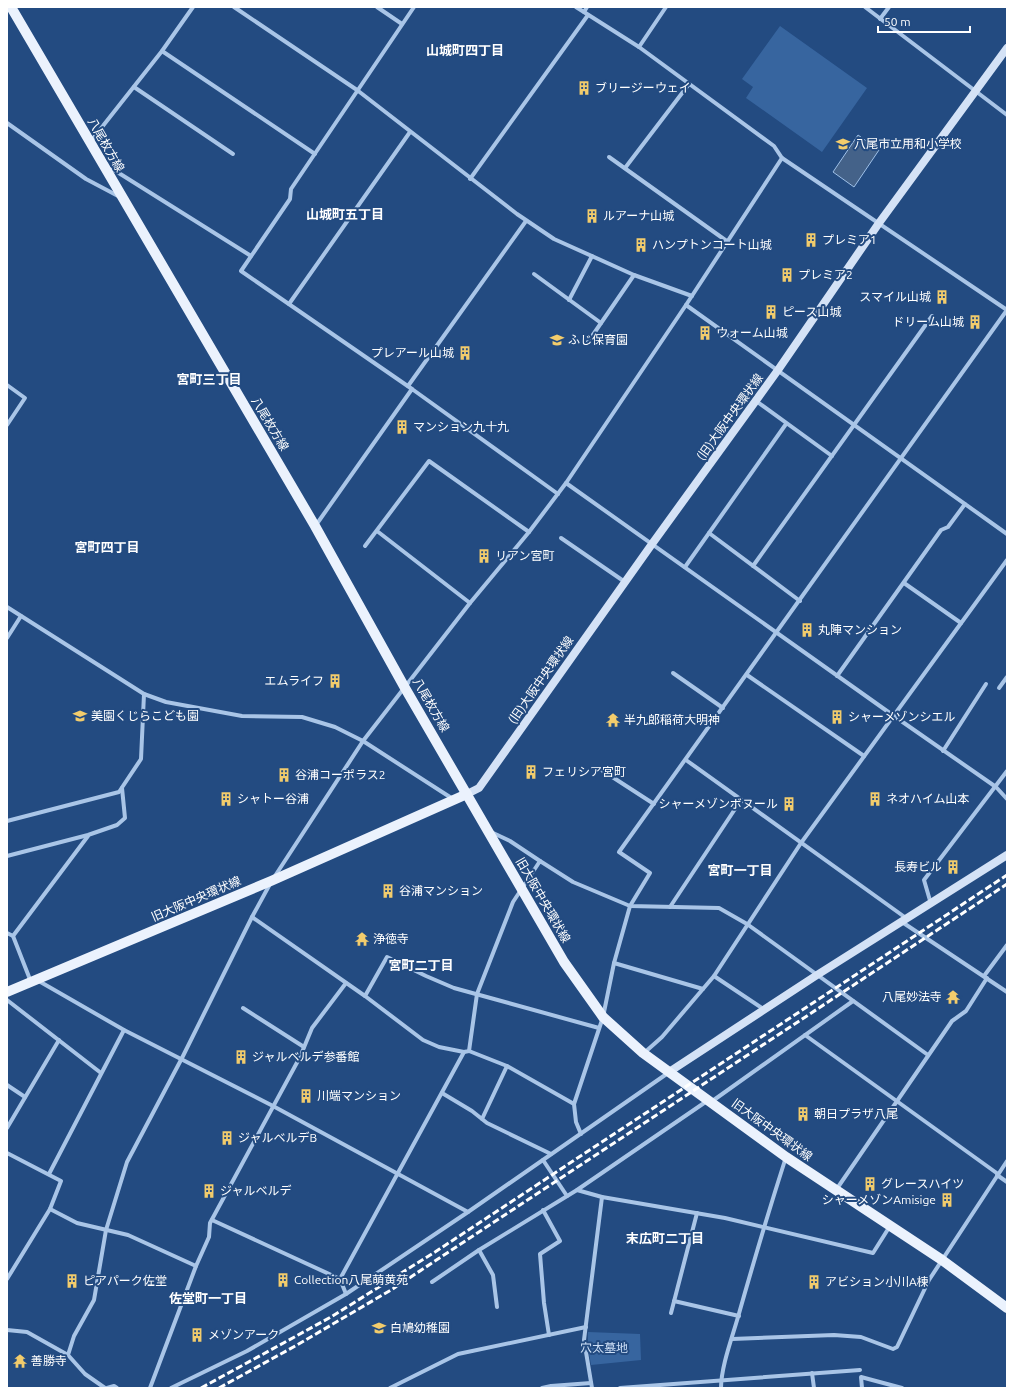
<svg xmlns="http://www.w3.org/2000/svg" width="1014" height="1395" viewBox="0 0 1014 1395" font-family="Ubuntu,'Noto Sans JP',sans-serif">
  <rect width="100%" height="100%" fill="#234b81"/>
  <g fill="#37659f">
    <polygon points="780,26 867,88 822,152 746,98 753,87 742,79"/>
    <polygon points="588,1332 640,1334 641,1360 591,1365 588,1347"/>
  </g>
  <polygon fill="#446289" stroke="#9ec0e8" points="858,135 879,150 854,187 833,172"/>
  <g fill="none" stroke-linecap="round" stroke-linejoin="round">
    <g stroke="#a9c5e7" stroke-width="4">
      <polyline points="234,7 357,90 517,214 554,239 634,275 692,296"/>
      <polyline points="377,7 402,24"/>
      <polyline points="576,7 639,47 774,146 782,158 1007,310"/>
      <polyline points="865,7 1007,115"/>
      <polyline points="584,12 587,7"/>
      <polyline points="880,19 889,7"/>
      <polyline points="639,47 666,7"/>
      <polyline points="162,51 315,154"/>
      <polyline points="134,87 233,154"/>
      <polyline points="7,123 86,179 120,197"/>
      <polyline points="91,141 162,51 193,7"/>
      <polyline points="609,157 728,242"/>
      <polyline points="625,168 689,84"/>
      <polyline points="106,169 114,170 251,256"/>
      <polyline points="470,179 588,15"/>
      <polyline points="534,274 601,323"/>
      <polyline points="569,300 592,256"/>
      <polyline points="289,304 410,132"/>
      <polyline points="686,305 1007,534"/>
      <polyline points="588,342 634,275"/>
      <polyline points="7,385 25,398 7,425"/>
      <polyline points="408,386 526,221"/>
      <polyline points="412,389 241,271 290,199 291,189 414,7"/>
      <polyline points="756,401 832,456"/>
      <polyline points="566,483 894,716 996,787 1007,799"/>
      <polyline points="316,525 412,389 558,494"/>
      <polyline points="377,531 470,603"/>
      <polyline points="709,533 800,601"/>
      <polyline points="561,538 625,582"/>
      <polyline points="365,546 429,461 529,532"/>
      <polyline points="753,566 932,316"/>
      <polyline points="685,567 786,424"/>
      <polyline points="904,583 961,623"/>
      <polyline points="7,607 144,694 166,702 242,716 302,717 335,727 363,741 453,799"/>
      <polyline points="7,638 21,616"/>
      <polyline points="673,673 723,708"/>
      <polyline points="747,675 864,756"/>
      <polyline points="837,676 941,530 948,527 965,504"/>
      <polyline points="999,688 1007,677"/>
      <polyline points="943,751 986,684"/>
      <polyline points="686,760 906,918"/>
      <polyline points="600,769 654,804"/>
      <polyline points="7,821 119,792 141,759 144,694"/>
      <polyline points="491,832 510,841 540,861"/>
      <polyline points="7,856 88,835 117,825 125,818 122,788"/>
      <polyline points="275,876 363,741 470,603 529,532 566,483 686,305 782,158"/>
      <polyline points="931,904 924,880 1007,771"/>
      <polyline points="670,907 741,800"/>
      <polyline points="252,917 365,996 387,957 426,976 454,988 599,1028"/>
      <polyline points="902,922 1007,992"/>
      <polyline points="7,933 13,936 31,982"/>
      <polyline points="13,936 88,836"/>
      <polyline points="614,963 703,989"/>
      <polyline points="714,976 765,1010"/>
      <polyline points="984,976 1007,945"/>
      <polyline points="37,980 124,1030 273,1106 468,1212"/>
      <polyline points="365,996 423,1040 439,1047 464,1052"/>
      <polyline points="7,1000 101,1073"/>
      <polyline points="243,1008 304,1047"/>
      <polyline points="805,1035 998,1174"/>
      <polyline points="469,1051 507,1066 574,1104 576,1122 581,1134"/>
      <polyline points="644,1053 662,1037 714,976 801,843 1007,560"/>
      <polyline points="7,1085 25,1097"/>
      <polyline points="442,1093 472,1111 487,1123 551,1154"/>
      <polyline points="711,1102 853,1001"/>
      <polyline points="574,1104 603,1017 614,963 630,906 650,873 619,852 1007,310"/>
      <polyline points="482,1119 507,1066"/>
      <polyline points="7,1128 59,1040"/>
      <polyline points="7,1153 61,1181 50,1209 7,1279"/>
      <polyline points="543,1160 567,1196"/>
      <polyline points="49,1174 124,1030"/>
      <polyline points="997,1175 1007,1182"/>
      <polyline points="577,1190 602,1197"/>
      <polyline points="836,1190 952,1021 966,1011 987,978"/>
      <polyline points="50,1209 77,1223 128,1235 196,1266"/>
      <polyline points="543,1210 560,1241 540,1254 544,1303 549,1335"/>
      <polyline points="212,1220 340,1279"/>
      <polyline points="479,1250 493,1275 497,1307"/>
      <polyline points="432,1282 479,1250 577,1190 707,1101"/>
      <polyline points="346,1294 340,1279 464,1052 469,1051 477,994 513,902 540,861 573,882 630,906 719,908 747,924 928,1055"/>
      <polyline points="674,1301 739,1316"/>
      <polyline points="671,1313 697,1213"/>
      <polyline points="7,1330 27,1332 68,1355"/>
      <polyline points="732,1339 834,1335 861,1337 893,1349 897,1347 929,1280 1007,1161"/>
      <polyline points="812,1373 814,1388"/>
      <polyline points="105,1388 85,1374 68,1355 74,1336 94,1300 106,1230 127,1162 182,1058 252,917 270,884"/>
      <polyline points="107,1388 114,1386 117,1388"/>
      <polyline points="150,1388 196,1266 209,1237 210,1223 300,1057 312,1028 346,983"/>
      <polyline points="171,1388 247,1351 346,1294 468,1212 668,1073"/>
      <polyline points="390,1388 458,1354 586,1327"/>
      <polyline points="542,1388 551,1386 591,1383"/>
      <polyline points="592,1388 584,1340 602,1197 725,1218 873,1253 890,1226"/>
      <polyline points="620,1388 860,1370"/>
      <path d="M721,1388C721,1367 732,1338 738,1317C753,1264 769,1210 786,1157"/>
      <polyline points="862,1388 861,1377 902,1388"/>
    </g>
    <g stroke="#d4e2f6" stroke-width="8">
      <polyline points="467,794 479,788 652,544 778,370 879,223 1007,48"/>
      <polyline points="669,1072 817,975 1007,855"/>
    </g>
    <g stroke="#ebf2fd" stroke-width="10">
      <polyline points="11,7 315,526 405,688 564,962 603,1017 643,1053 786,1157 942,1260 1007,1308"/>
      <polyline points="7,992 271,881 467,794"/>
    </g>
    <g stroke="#fff" stroke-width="3" stroke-dasharray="7 3" stroke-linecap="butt">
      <polyline points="201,1388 331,1317 435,1252 1007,875"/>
      <polyline points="219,1388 297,1345 391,1290 1007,884"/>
    </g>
  </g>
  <defs>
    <symbol id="building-bare" viewBox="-9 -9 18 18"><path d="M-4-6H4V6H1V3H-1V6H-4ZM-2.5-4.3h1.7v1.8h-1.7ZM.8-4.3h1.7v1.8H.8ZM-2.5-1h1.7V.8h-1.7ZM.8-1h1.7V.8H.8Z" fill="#f2cc6c" stroke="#234b81" stroke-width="2.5" paint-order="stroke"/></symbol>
    <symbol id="school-bare" viewBox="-9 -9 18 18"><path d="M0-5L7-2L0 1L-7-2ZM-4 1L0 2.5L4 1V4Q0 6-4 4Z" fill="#f2cc6c" stroke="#234b81" stroke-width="2.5" paint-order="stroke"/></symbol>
    <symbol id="temple-bare" viewBox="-9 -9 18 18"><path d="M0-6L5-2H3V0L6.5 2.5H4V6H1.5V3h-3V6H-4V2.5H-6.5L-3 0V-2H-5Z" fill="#f2cc6c" stroke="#234b81" stroke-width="2.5" paint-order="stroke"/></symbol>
  </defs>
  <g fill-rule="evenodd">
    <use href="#building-bare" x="574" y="78" width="20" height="20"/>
    <use href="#school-bare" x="833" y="134" width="20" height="20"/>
    <use href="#building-bare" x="582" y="206" width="20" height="20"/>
    <use href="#building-bare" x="801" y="230" width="20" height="20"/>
    <use href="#building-bare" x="631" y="235" width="20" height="20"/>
    <use href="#building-bare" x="777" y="265" width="20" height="20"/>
    <use href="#building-bare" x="932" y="287" width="20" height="20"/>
    <use href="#building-bare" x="761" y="302" width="20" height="20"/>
    <use href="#building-bare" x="965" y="312" width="20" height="20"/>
    <use href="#building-bare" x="695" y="323" width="20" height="20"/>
    <use href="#school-bare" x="547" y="330" width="20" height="20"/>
    <use href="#building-bare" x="455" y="343" width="20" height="20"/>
    <use href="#building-bare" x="392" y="417" width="20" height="20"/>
    <use href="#building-bare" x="474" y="546" width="20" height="20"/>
    <use href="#building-bare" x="797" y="620" width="20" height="20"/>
    <use href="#building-bare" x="325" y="671" width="20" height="20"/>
    <use href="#school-bare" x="70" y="706" width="20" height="20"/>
    <use href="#building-bare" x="827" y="707" width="20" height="20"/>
    <use href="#temple-bare" x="603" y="710" width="20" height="20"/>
    <use href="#building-bare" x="521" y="762" width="20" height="20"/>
    <use href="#building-bare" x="274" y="765" width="20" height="20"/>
    <use href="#building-bare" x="216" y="789" width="20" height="20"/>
    <use href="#building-bare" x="865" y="789" width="20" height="20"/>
    <use href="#building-bare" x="779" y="794" width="20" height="20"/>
    <use href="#building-bare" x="943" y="857" width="20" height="20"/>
    <use href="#building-bare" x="378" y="881" width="20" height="20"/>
    <use href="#temple-bare" x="352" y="929" width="20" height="20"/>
    <use href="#temple-bare" x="943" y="987" width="20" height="20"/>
    <use href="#building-bare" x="231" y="1047" width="20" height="20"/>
    <use href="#building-bare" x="296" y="1086" width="20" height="20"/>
    <use href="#building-bare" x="793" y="1104" width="20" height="20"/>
    <use href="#building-bare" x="217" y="1128" width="20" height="20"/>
    <use href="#building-bare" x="860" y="1174" width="20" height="20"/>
    <use href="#building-bare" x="199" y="1181" width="20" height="20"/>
    <use href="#building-bare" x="937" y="1190" width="20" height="20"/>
    <use href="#building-bare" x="273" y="1270" width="20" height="20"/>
    <use href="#building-bare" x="62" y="1271" width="20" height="20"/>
    <use href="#building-bare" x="804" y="1272" width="20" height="20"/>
    <use href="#school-bare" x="369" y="1318" width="20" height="20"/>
    <use href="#building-bare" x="187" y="1325" width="20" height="20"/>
    <use href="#temple-bare" x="10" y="1351" width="20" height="20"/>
  </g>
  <g text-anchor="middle" stroke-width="4" stroke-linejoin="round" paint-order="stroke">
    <g font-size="12" fill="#fff" stroke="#234b81" text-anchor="start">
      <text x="595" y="92">ブリージーウェイ</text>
      <text x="854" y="148">八尾市立用和小学校</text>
      <text x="603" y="220">ルアーナ山城</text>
      <text x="822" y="244">プレミア1</text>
      <text x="652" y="249">ハンプトンコート山城</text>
      <text x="798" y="279">プレミア2</text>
      <text x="931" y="301" text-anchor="end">スマイル山城</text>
      <text x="782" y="316">ピース山城</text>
      <text x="964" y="326" text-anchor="end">ドリーム山城</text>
      <text x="716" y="337">ウォーム山城</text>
      <text x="568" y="344">ふじ保育園</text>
      <text x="454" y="357" text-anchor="end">プレアール山城</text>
      <text x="413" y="431">マンション九十九</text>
      <text x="495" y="560">リアン宮町</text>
      <text x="818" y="634">丸陣マンション</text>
      <text x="324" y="685" text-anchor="end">エムライフ</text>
      <text x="91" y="720">美園くじらこども園</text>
      <text x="848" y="721">シャーメゾンシエル</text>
      <text x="624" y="724">半九郎稲荷大明神</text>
      <text x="542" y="776">フェリシア宮町</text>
      <text x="295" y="779">谷浦コーポラス2</text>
      <text x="237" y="803">シャトー谷浦</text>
      <text x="886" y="803">ネオハイム山本</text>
      <text x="778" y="808" text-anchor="end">シャーメゾンボヌール</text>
      <text x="942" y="871" text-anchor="end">長寿ビル</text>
      <text x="399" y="895">谷浦マンション</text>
      <text x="373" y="943">浄徳寺</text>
      <text x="942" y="1001" text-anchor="end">八尾妙法寺</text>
      <text x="252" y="1061">ジャルベルデ参番館</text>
      <text x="317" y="1100">川端マンション</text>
      <text x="814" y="1118">朝日プラザ八尾</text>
      <text x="238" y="1142">ジャルベルデB</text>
      <text x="881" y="1188">グレースハイツ</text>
      <text x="220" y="1195">ジャルベルデ</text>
      <text x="936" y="1204" text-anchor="end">シャーメゾンAmisige</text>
      <text x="294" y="1284">Collection八尾萌黄苑</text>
      <text x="83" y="1285">ピアパーク佐堂</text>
      <text x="825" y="1286">アビション小川A棟</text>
      <text x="390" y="1332">白鳩幼稚園</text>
      <text x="208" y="1339">メゾンアーク</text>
      <text x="31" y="1365">善勝寺</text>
    </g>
    <g font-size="12" fill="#fff" stroke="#234b81">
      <text transform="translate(106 145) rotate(60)" y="4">八尾枚方線</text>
      <text transform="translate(730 417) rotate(-54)" y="4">(旧)大阪中央環状線</text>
      <text transform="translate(270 424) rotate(59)" y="4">八尾枚方線</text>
      <text transform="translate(541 680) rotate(-55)" y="4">(旧)大阪中央環状線</text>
      <text transform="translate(431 705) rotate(60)" y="4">八尾枚方線</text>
      <text transform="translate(196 899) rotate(-23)" y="4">旧大阪中央環状線</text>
      <text transform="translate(543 900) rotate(60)" y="4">旧大阪中央環状線</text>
      <text transform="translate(772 1130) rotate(36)" y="4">旧大阪中央環状線</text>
    </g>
    <g font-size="12" fill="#cddff6" stroke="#234b81">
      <text x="604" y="1352">穴太墓地</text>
    </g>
    <g font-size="13" font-weight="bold" fill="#fff" stroke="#234b81">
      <text x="465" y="55">山城町四丁目</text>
      <text x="345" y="219">山城町五丁目</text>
      <text x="209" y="384">宮町三丁目</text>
      <text x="107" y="552">宮町四丁目</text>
      <text x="740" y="875">宮町一丁目</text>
      <text x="421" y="970">宮町二丁目</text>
      <text x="665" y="1243">末広町二丁目</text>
      <text x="208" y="1303">佐堂町一丁目</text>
    </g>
  </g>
  <rect width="1014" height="1395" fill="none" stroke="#ffffff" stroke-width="16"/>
  <path d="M878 26v6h92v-6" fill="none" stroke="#ffffff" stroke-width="2"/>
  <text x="884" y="26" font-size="12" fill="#ffffff" stroke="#234b81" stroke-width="3" paint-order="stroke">50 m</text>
</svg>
